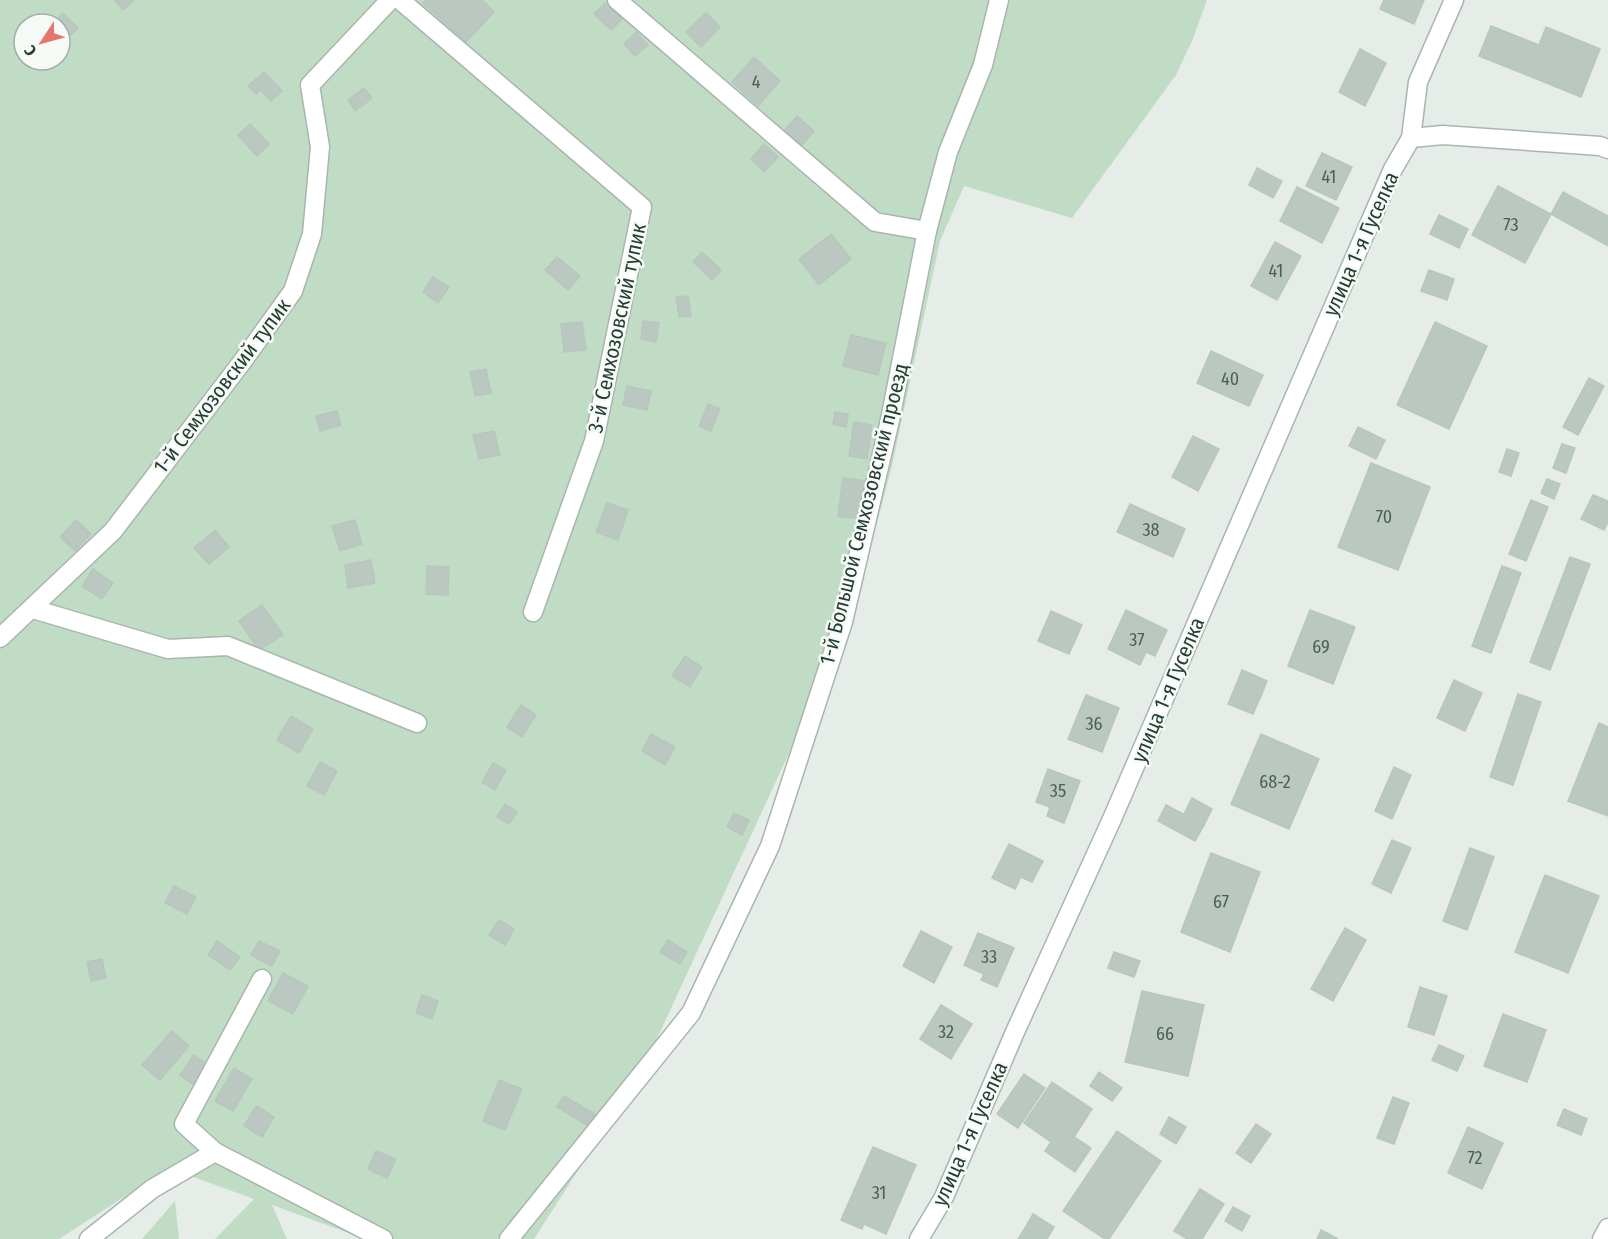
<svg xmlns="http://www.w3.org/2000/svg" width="1608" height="1239" viewBox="0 0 1608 1239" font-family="'Fira Sans Condensed',sans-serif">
  <rect width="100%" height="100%" fill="#e6ede9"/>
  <g fill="#c1dcc4" fill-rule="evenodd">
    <path d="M0,0H1207L1192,41L1176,75L1072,218L964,186L940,241L892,466L852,617L642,1071L534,1239H365L272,1205L287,1239H215L254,1199L169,1168L59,1239H0ZM24,24H60V60H24Z"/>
    <polygon points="175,1201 179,1239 142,1239"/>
  </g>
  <g fill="#bbc8c1" stroke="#b8c6be" stroke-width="1.5">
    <polygon points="115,0 134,0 123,10"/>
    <polygon points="426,0 482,0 494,12 466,42 423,3"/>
    <polygon points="1384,0 1424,0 1414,24 1380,9"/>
    <polygon points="605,3 622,19 611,30 594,14"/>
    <polygon points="63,13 78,28 66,39 60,32 60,24 52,24"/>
    <polygon points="706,13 720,27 701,47 686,32"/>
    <polygon points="1491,26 1539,45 1546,27 1573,38 1554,86 1479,56"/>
    <polygon points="636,32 648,45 635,56 624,44"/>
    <polygon points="1573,38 1600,49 1581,97 1554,86"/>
    <polygon points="1360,49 1386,63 1365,106 1339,92"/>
    <polygon points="754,57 780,81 758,106 732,82"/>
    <polygon points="264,72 282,91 271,101 261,90 256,94 248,86"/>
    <polygon points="364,88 372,98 355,111 348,100"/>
    <polygon points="797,116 814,131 801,146 784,131"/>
    <polygon points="250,124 269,144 257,156 238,135"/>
    <polygon points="764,144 778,157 764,172 751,159"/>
    <polygon points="1322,153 1352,167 1336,200 1306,186"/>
    <polygon points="1257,168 1282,181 1273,198 1249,185"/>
    <polygon points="1498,186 1551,214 1525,263 1472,235"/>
    <polygon points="1297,187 1339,208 1322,243 1280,221"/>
    <polygon points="1563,192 1608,216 1608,246 1551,214"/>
    <polygon points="1439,215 1468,229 1459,248 1430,234"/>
    <polygon points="831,234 851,259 819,285 799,259"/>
    <polygon points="1275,242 1301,256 1277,300 1251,286"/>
    <polygon points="702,252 721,270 712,280 693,262"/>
    <polygon points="557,257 580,276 568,290 545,270"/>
    <polygon points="1429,270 1454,279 1447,300 1421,291"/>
    <polygon points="433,277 449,287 438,303 423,292"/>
    <polygon points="688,296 691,316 679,317 676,297"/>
    <polygon points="643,321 659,323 656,342 641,339"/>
    <polygon points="582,322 586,350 564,352 561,324"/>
    <polygon points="1435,322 1487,346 1449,429 1397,405"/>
    <polygon points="851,335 886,343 878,375 843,366"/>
    <polygon points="1211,351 1263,375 1249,406 1197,383"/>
    <polygon points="486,369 491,393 475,396 470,372"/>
    <polygon points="1589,378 1604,386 1578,435 1563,427"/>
    <polygon points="627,386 651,391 647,410 623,405"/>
    <polygon points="708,404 720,409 711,431 699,426"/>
    <polygon points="337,411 341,425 320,431 316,416"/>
    <polygon points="835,412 848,414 846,427 833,424"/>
    <polygon points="854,422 872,425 867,459 849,456"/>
    <polygon points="1358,427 1385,440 1376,459 1349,446"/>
    <polygon points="494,431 500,455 479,459 473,435"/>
    <polygon points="1193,436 1219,449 1198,491 1172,477"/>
    <polygon points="1562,444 1575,448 1566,473 1553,468"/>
    <polygon points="1507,449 1519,453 1511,476 1499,472"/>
    <polygon points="1371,463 1430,487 1398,570 1338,547"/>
    <polygon points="843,478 866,481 860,519 838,516"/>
    <polygon points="1547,479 1560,484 1554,499 1541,493"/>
    <polygon points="1593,495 1608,501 1608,522 1604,530 1581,519"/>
    <polygon points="1531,500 1548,507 1526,561 1509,554"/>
    <polygon points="607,503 628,510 618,540 596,532"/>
    <polygon points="1130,504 1185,529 1173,557 1117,532"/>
    <polygon points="76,520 91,534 75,551 60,537"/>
    <polygon points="355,520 362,544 340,551 332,526"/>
    <polygon points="215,530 229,547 209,564 194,548"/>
    <polygon points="1570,557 1590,564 1550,670 1530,662"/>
    <polygon points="371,560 375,583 348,588 345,565"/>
    <polygon points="427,566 449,567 448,595 426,594"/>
    <polygon points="1502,566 1521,573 1491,653 1472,646"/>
    <polygon points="93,569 113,583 102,599 82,586"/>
    <polygon points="262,605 283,635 259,650 239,621"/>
    <polygon points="1126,610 1167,630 1155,656 1146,652 1140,665 1108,649"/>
    <polygon points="1310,610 1355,627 1333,684 1288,666"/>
    <polygon points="1051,611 1082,625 1069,654 1038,641"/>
    <polygon points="685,656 702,667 690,687 672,676"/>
    <polygon points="1242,670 1267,681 1261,696 1236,685"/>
    <polygon points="1454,680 1482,693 1465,731 1437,718"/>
    <polygon points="1236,685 1261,696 1253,714 1228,704"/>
    <polygon points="1518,694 1541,702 1513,785 1490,777"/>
    <polygon points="1086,695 1119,708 1102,752 1068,739"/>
    <polygon points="521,705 536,715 522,737 507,727"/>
    <polygon points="291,716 313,729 299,753 277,740"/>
    <polygon points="1599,723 1608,727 1608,816 1568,801"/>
    <polygon points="651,734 675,747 665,765 642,751"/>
    <polygon points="1261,734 1319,759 1289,829 1231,804"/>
    <polygon points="320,762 337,771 324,795 307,786"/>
    <polygon points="493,763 506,770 495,790 482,782"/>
    <polygon points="1394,767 1411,775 1392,819 1375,811"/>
    <polygon points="1048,769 1080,781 1064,823 1047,816 1050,807 1036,802"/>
    <polygon points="1192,798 1212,809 1204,825 1184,814"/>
    <polygon points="505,804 517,812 509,824 497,817"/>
    <polygon points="1166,805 1204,825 1195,841 1158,821"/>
    <polygon points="734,813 749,820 742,835 727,827"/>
    <polygon points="1392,840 1411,848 1391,893 1372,884"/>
    <polygon points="1009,844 1043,861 1032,882 1021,877 1015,889 992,878"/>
    <polygon points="1470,848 1494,857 1467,930 1443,921"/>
    <polygon points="1211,853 1260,872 1230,952 1181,932"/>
    <polygon points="1545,875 1599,896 1568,973 1515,952"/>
    <polygon points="174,886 196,897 187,914 165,903"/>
    <polygon points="499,920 514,929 505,945 489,935"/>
    <polygon points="1345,928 1366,940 1333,1001 1311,989"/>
    <polygon points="921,931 952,947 934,983 903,966"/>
    <polygon points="978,933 1014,948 997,987 981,980 984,974 964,965"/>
    <polygon points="668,940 687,952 680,964 660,952"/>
    <polygon points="217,941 240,957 230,970 208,955"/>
    <polygon points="259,941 280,951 272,966 251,955"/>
    <polygon points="1114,952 1140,961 1134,977 1108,968"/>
    <polygon points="102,959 106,978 91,981 87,962"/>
    <polygon points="283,973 308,986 293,1014 268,1001"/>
    <polygon points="1420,987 1447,996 1434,1035 1408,1027"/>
    <polygon points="1142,991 1204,1005 1188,1076 1125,1062"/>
    <polygon points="422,995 438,1001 432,1019 416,1013"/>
    <polygon points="941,1005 972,1024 951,1059 920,1039"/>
    <polygon points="1503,1014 1546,1030 1527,1082 1484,1066"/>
    <polygon points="172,1031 189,1046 160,1080 142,1065"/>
    <polygon points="1439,1045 1464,1056 1457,1071 1432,1060"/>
    <polygon points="194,1055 208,1065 194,1085 180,1075"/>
    <polygon points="234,1068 252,1079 233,1111 215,1101"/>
    <polygon points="1099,1072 1122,1088 1112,1101 1090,1086"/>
    <polygon points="1024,1074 1045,1088 1018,1128 997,1114"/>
    <polygon points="499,1080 522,1089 505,1130 483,1121"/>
    <polygon points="1052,1082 1092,1109 1074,1137 1091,1148 1075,1172 1045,1151 1051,1142 1024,1123"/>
    <polygon points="564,1096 597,1115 590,1127 557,1107"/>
    <polygon points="1393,1097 1409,1103 1394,1144 1377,1138"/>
    <polygon points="256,1106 274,1117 262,1137 244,1126"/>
    <polygon points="1564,1109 1587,1119 1581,1135 1557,1125"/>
    <polygon points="1169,1117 1186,1127 1176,1144 1160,1134"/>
    <polygon points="1256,1124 1271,1134 1251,1163 1236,1153"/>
    <polygon points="1468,1127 1503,1143 1482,1189 1448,1173"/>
    <polygon points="1117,1131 1161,1161 1109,1239 1105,1239 1063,1211"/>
    <polygon points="873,1147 916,1165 886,1234 864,1224 862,1229 841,1220"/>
    <polygon points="376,1151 396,1159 387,1178 368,1169"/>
    <polygon points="1200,1189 1224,1204 1202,1239 1187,1239 1174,1231"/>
    <polygon points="1233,1207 1250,1216 1242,1231 1225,1221"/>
    <polygon points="1033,1214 1054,1227 1047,1239 1043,1239 1025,1228"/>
    <polygon points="1025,1228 1043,1239 1018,1239"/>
    <polygon points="1321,1230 1338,1239 1317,1239"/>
  </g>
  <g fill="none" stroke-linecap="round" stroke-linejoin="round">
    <defs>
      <g id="minor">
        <polyline points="400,0 642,207 594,441 533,612"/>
        <polyline points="617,0 875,222 927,231"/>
        <polyline points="1411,138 1443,135 1600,146 1608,149"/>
        <polyline points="33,609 168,649 228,646 417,723"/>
        <polyline points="0,638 113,531 242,362 293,291 312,234 320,147 310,85 390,0"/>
        <polyline points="215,1152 184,1124 262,979"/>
        <polyline points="89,1239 152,1189 215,1152 383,1239"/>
        <polyline points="509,1239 691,1013 770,846 843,622 890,420 927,231 948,152 983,65 999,0"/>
        <polyline points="919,1239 944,1197 1015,1032 1112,819 1393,169 1411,138 1418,82 1454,0"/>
        <polyline points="1602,1239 1608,1228"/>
      </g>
    </defs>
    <use href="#minor" stroke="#a9b5af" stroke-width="21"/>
    <use href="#minor" stroke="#fff" stroke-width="18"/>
  </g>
  <g text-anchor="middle" stroke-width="5" stroke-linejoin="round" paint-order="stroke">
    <g font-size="18" fill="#4b6057">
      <text x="756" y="88">4</text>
      <text x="1329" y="183">41</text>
      <text x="1511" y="231">73</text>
      <text x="1276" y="277">41</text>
      <text x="1230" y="385">40</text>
      <text x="1384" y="523">70</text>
      <text x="1151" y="536">38</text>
      <text x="1137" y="646">37</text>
      <text x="1321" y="653">69</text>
      <text x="1094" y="730">36</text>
      <text x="1275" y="788">68-2</text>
      <text x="1058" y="797">35</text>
      <text x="1221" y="908">67</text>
      <text x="989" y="963">33</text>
      <text x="946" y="1038">32</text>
      <text x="1165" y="1040">66</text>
      <text x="1475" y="1164">72</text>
      <text x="879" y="1199">31</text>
    </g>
    <g font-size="21" fill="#263d34" stroke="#f6faf7">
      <text transform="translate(1361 244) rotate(-66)" y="7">улица 1-я Гуселка</text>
      <text transform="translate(617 328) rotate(-78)" y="7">3-й Семхозовский тупик</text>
      <text transform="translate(222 386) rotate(-53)" y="7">1-й Семхозовский тупик</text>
      <text transform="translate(864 514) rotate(-76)" y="7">1-й Большой Семхозовский проезд</text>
      <text transform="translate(1168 690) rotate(-67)" y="7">улица 1-я Гуселка</text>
      <text transform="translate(970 1134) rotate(-66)" y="7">улица 1-я Гуселка</text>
    </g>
  </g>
  <g transform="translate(42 42) rotate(234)"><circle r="28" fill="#f6faf7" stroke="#a3aea9" stroke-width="1.5"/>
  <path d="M0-4.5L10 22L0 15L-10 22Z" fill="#e4776d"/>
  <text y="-9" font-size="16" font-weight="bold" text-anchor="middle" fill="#263d34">С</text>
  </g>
</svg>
